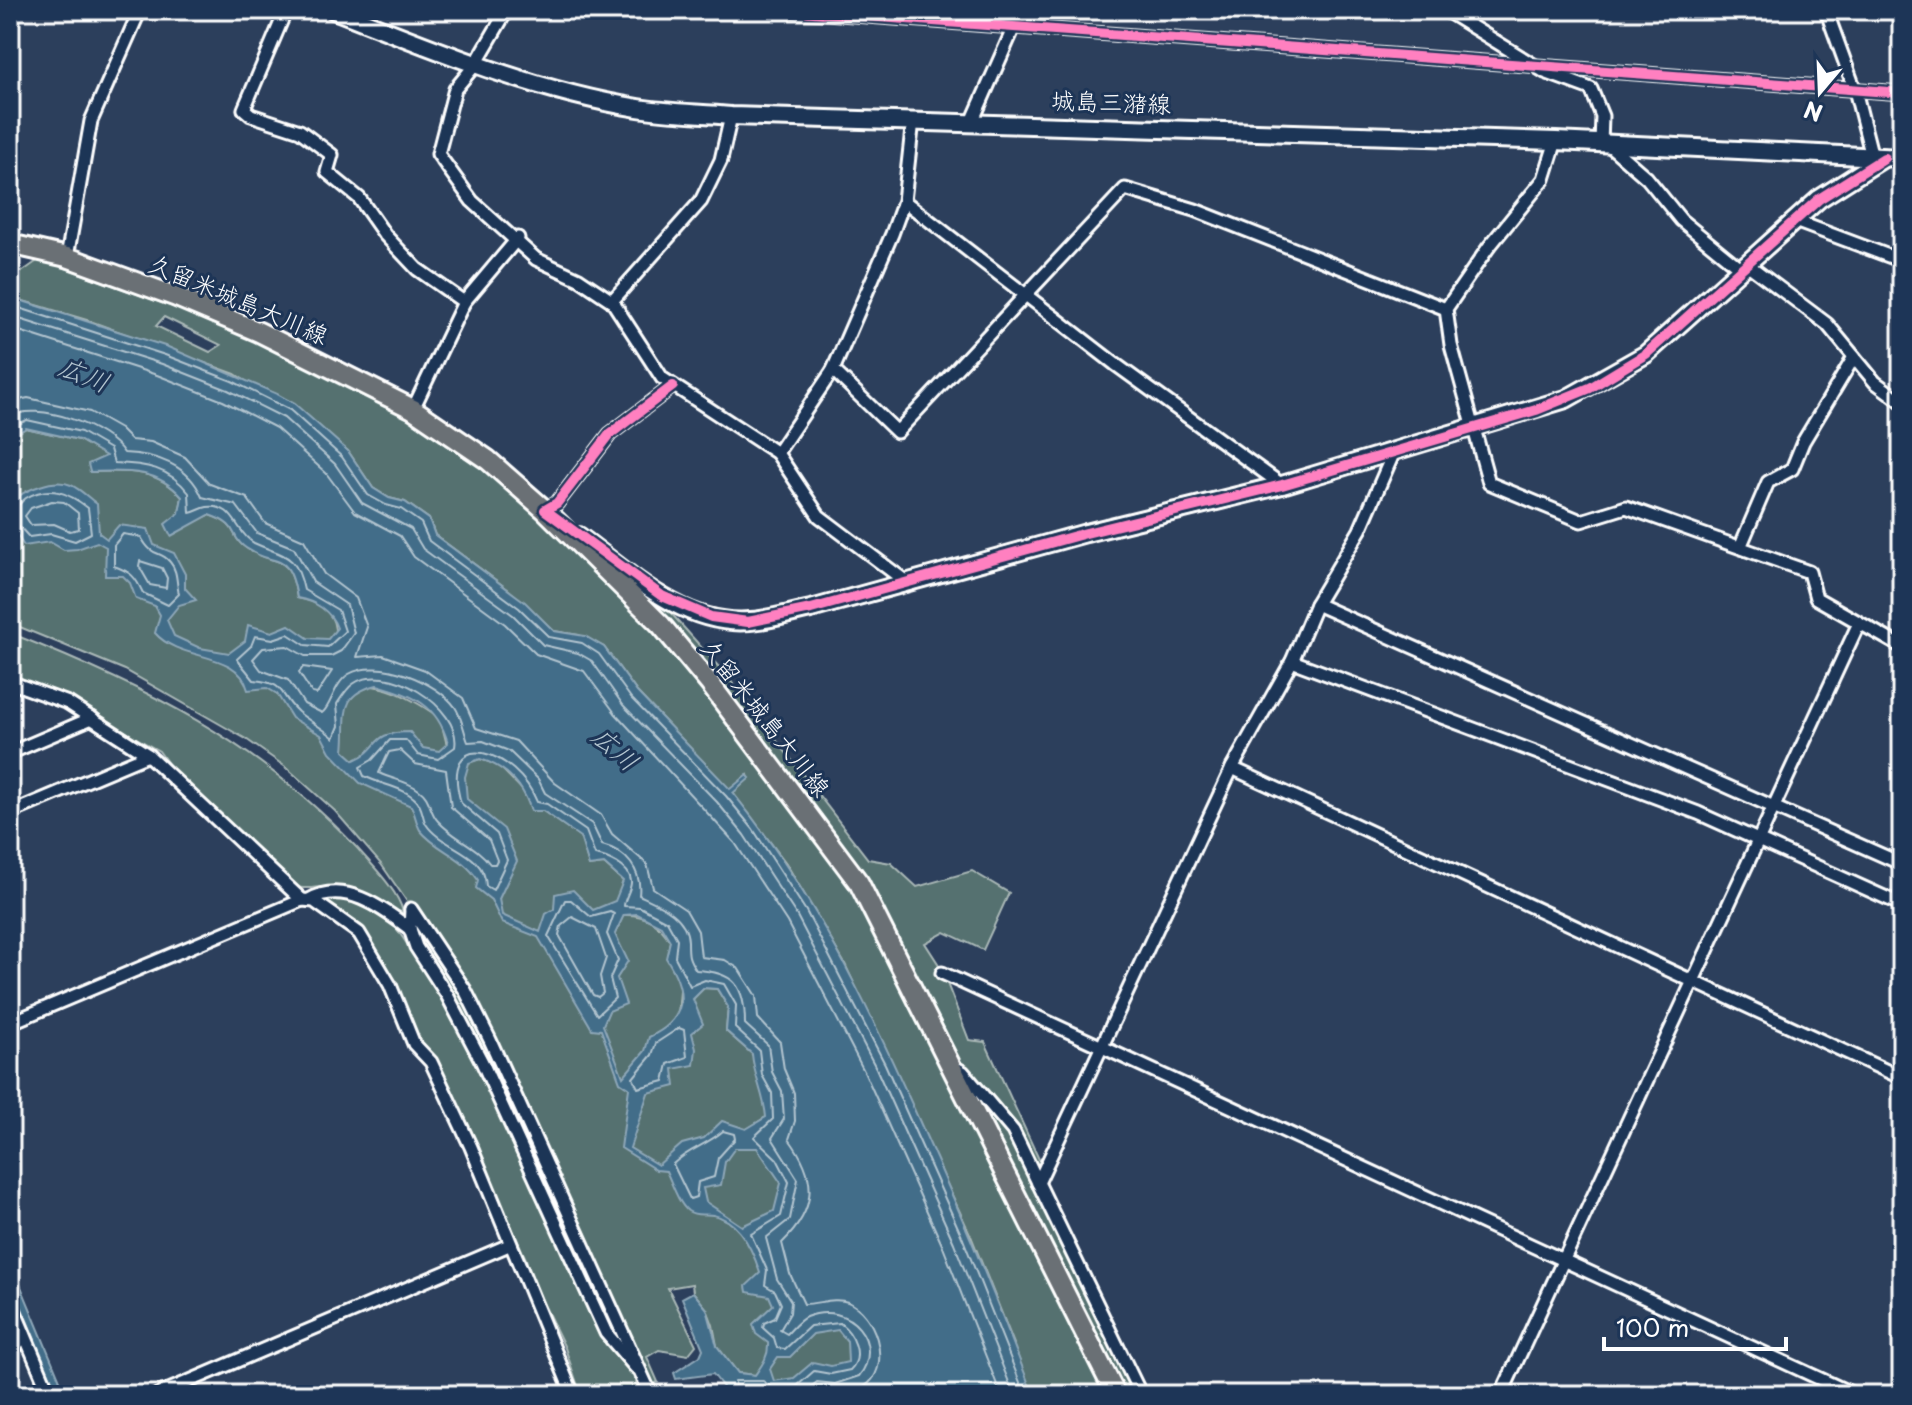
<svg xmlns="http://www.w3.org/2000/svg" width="1912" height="1405" viewBox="0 0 1912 1405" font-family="'Playpen Sans','Klee One',sans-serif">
  <rect width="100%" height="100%" fill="#2c3f5c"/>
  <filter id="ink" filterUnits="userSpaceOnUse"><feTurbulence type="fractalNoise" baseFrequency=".0125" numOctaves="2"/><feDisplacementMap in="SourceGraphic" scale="16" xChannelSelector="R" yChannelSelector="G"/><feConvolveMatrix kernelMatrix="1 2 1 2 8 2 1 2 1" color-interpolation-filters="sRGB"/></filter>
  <g filter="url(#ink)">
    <g fill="#54716f" stroke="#aab8b7" stroke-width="2" fill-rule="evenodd">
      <path d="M40,259L237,330L371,393L478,463L579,555L691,672L785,791L864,907L1104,1395H1018L1007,1365L1014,1344L971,1236L845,964L786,863L733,793L749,778L748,775L730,790L637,692L604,647L579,635L554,631L509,590L435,535L429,519L405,502L389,498L373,488L348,451L327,435L235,374L90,321L10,297V272L19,274ZM164,317L221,345L210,352L156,326Z"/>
      <path d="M26,428L79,440L107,456L91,472C127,471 156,468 182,497L179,513L196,521L209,515C242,526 228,536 246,548C276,569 289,548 297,598C349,606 335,642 329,680C380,685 398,688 440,718L464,811L460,765L480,759L498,765L543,811L581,837L589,866L604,864L623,881L607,933L624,915C645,914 659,923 670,941L667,958L681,980L676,1036L693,999L704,988L717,989L728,1007L726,1031L752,1054L781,1107L720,1147L767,1143L824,1305L878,1353L797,1395L755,1375L738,1373L717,1346L713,1325L707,1309L693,1292L692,1284L668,1288L696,1345L688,1355L659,1350L647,1357L658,1382L650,1386L469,991L381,864L335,811L287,768L246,739L125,670L10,623V438Z"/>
      <polygon points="614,573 670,612 726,675 868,859 891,863 917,887 972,871 1009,893 983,950 945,932 925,943 941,968 969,1040 985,1042 1042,1166 1036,1170 1018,1132 957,1058 855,862"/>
      <path d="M10,633C146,687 256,740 358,849C373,866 399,892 403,912C385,911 363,890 339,887C323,884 304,893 290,884L177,776L159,751L96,715L10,677Z"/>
      <path d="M326,896L353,900L390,919L439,991L469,1042L582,1294L609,1345L634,1374L643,1395H581L565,1348L531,1278L526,1259L432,1054C413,1035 409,1012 398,987C380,946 360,927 325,902Z"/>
      <polygon points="420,933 461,991 622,1345 580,1265 476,1038 417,939"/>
      <polygon points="965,1077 1010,1132 1138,1395 1124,1395"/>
    </g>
    <g fill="#426d89" stroke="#8ea7b8" stroke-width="2" fill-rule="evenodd">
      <path d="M10,297L168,347L277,394L295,404L348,451L373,488L389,498L405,502L429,519L435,535L525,602L554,631L585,636L604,647L637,692L730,789L747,775L750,778L733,793C813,891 868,1005 919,1120C960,1211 998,1302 1033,1395H729L713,1374L676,1379L674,1373L700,1356L703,1349L682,1298L693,1292L707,1309L717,1346L738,1373L755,1375C762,1365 769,1356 768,1343L756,1334L753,1324L773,1305L769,1296L747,1292L746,1286L760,1273C753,1251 739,1220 713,1215C704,1213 697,1217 688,1211C678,1203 672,1183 666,1171L656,1170L621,1148L629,1088L620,1082L601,1030L592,1029L538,937L502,923L491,900L476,888L478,880C462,855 438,852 420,830C416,823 415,813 411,806L360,783L330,752L321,735L292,718L277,694L267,688L248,690C237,649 181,663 155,633L160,615L155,606L136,599L130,583L123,576H105L106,547L97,542L77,549L64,550L50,542L24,546C3,516 2,498 40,486C49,483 62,481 71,485C80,489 89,498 97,504L99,533L107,539L119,525L148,529L154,545L174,553L185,574V588L196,600L179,605L167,620L174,636L200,648L229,653L245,641L248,625L272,632L289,625L308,638L328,639L337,628C331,611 315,601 297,598C289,548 276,569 246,548C228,536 242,526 209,515L171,536L165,524L179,513L182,497C157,468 126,471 90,472L88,464L106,456L79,440L26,428L10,438ZM377,685C414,696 437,704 448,743L439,751L423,748L410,732C368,732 383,748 354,760L344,751C348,717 336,695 377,685ZM480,759C506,767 523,784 531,811H543L580,837L589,866L604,864L623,881L615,901L593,910L573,890L555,894L554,909L546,914L540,932L502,915L499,899L517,861L504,829L467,799L465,777L469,763ZM637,914L661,926L670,941L666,958C688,992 688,1019 649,1037L645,1051L623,1077L603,1025L609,1011L626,1004L617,978L628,961L615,934L624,915ZM704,988L717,989L728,1007L726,1031L752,1054C754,1077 764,1094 766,1117L746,1129L722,1121L704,1138L682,1144L658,1165L630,1148L648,1093L675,1086L673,1069L694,1065L696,1049L692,1033L703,1024L693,999ZM735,1148H757L781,1183L774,1211L742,1226L706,1202L703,1188L721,1185L725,1162ZM838,1330L847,1341L848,1362L831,1366L813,1362L794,1378L774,1381L770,1369L778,1357H790L813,1334Z"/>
      <polygon points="10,1260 66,1395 58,1395 10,1280"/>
    </g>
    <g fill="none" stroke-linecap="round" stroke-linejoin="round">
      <g stroke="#b3c5d0" stroke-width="2">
        <polyline points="10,305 165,355 232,381 290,410 342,457 368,495 386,505 401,509 421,523 429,541 519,608 549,637 582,643 599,654 631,698 726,796 753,829 806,911 885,1064 963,1239 1025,1395"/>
        <polyline points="10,316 162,364 228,390 284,418 335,464 362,503 411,529 423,549 513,615 543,645 578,653 592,661 623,705 717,802 744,835 797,916 876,1068 954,1243 1014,1395"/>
        <polyline points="10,328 157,375 223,401 276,428 326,473 355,512 400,536 414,557 505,624 536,654 584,671 615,713 735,843 787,922 865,1073 943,1247 1001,1395"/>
        <path d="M10,402L28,398L90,412L120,429L131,440L151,442L185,457L210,484L247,498L265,523L304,540L324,574L356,598L367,627L357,657L383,655L425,670L463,698L476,728L516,741L555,783L601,815L612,834L647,864L653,888L686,910L698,931L701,957L725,960L738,968L756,996L758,1018L780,1042L784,1069L794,1093L795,1121L789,1139C818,1178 817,1209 782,1243L790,1274L804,1304C818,1304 834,1297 848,1302C875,1313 891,1362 869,1383C861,1391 850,1392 840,1395"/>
        <path d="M10,417C37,400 108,427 124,453C156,454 189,465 202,497L236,505L257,533L294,548L313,582L347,605L354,633L341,651L331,656H305L287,646L263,648L253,659L261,670L288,680L304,704L322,713C331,707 334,683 349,674C378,657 437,682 455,707C462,717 464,732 468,742L483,741L509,751L538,779L545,793L592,824L602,845C627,851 642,871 639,895C658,904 687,915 688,941C688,955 688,958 696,970C734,972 745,985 745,1024L768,1045L772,1072L782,1091L784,1119L772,1138L798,1179L790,1219L766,1238L777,1279L791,1301L790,1313L780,1330L787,1334C793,1328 799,1320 806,1317C851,1299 885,1345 859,1376L835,1384L817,1382L801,1395"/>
        <path d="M10,428L27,420L81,432L110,449L114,463C145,464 169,467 189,493L190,513C196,512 201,508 207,507C235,503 236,534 254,543C284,557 296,552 304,590L338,610L345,631L328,647L305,645L288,634L273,639L255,636L251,646L237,659L254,680C288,684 277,693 298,712C309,721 323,728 334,738L339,726L337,704C341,698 347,688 353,684C385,660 462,707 455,747L438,759L418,755L406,740H390L372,760L360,767L364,776C381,785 404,787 416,800C423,807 422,817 426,824C442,849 485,851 486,886L493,890L507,860L497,834L461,803C438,722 517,751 537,802L547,804L586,831L595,855C606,857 630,866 631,881C632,889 624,898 624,906L640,907L667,921L677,939L675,957L690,986L705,980L724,984L736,1005L735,1028L759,1050L762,1075L772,1093L773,1119L754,1137L777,1159L789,1182L781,1216L751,1234L767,1270L765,1285L775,1291L781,1304L775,1318L764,1323L763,1328L774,1338L777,1348L785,1349L810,1326L840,1323C853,1333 865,1356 850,1370L831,1374L814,1371L797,1386L774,1389L763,1381H735V1395"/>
        <polygon points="52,501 64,502 78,513 79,529 70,531 54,524 31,525 25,516 31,508"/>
        <path d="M10,509C19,508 19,503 26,498C50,484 69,493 88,508L91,533L75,541L51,534L29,537L18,525L10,523"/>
        <path d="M123,534L141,537C153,559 159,549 170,562C178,571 176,583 179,594L168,605L143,593C135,576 131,572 114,566V545Z"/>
        <polygon points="140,561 162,568 167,578 166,588 150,585 139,566"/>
        <polygon points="303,667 332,671 317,694 312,693 299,673"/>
        <path d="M400,750L415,764L446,770L451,807L489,840L497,860L495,864H490C476,845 454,839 438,821C429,812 431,798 419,790C406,780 393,780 379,773L389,752Z"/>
        <polygon points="565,900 571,900 591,917 610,912 614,914 607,934 618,960 610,978 615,998 597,1015 548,936"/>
        <polygon points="572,917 596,929 606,958 600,976 603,993 598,997 593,995 559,935 561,926"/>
        <polygon points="679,1028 684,1030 687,1057 668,1064 664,1081 638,1088 633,1078 652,1055 656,1043"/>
        <path d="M723,1131L734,1134L735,1139L718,1158L714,1177L698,1182L696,1197L690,1199L673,1164C688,1149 707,1145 723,1131Z"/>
      </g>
      <defs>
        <g id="street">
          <polyline points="286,10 244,109 251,115 300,131 332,155 327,172 359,198 385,235 417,269 464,302"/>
          <polyline points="507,10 475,65 455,89 438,154 472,201 536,259 579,279 612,301 662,378 777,453 819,516 905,581"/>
          <polyline points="786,10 1902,93"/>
          <polyline points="1445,10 1545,72 1591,89 1602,116 1601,144"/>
          <polyline points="1826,10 1855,90 1872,157"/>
          <polyline points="1006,26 1014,10"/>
          <polyline points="972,122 1014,27"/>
          <polyline points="1556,141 1544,179 1488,248 1446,309 1451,345 1489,483 1581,521 1626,507 1809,572 1816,598 1902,647"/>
          <polyline points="1608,144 1647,178 1681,220 1741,269"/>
          <polyline points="904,201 1115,364 1282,485"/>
          <polyline points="1795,221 1902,261"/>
          <polyline points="67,257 91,121 140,10"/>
          <polyline points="1747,264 1827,324 1875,382 1902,402"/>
          <polyline points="612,301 701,201 721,160 731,116"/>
          <polyline points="833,370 897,432 1125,189 1195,210 1446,309"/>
          <polyline points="413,409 464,302 518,238"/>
          <polyline points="777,453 833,370 892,234 904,201 913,120"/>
          <polyline points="545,510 557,503 610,434 673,386"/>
          <polyline points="1741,545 1768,482 1792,469 1803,442 1854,357"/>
          <polyline points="1316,604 1902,864"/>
          <polyline points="1292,661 1698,813 1902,905"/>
          <polyline points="10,682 68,703 148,755 302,900"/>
          <polyline points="10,753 92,718"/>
          <polyline points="1232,768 1902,1078"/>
          <polyline points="10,813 148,755"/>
          <path d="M309,900C344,879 382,908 410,929"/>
          <polyline points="411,909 465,990 490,1040 651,1395"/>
          <polyline points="411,910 410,929 416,947 447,995 482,1062 606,1333 636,1368"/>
          <polyline points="942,973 1855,1395"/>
          <polyline points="10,1023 302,900 314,901 359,933 390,985 414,1044 431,1062 471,1147 573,1395"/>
          <polyline points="951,1065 963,1072 1013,1131 1141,1395"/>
          <polyline points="1038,1183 1232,768 1292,661 1316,604 1360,530 1393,454"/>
          <polyline points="10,1300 50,1395"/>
          <polyline points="10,1355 24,1334"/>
          <polyline points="157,1395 509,1245"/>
          <polyline points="1501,1395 1859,623"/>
        </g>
        <g id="secondary">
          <path d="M334,10C434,49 533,91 638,108C669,113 700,113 731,116L1556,141L1902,158"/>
          <path d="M579,536C628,572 684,627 750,621C770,620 791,613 811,609L1086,533L1282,485L1566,399L1646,354L1819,199L1882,159"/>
        </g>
        <polyline id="primary" points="10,244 67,257 174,296 259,332 413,409 488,460 545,510 661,625 710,684 859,883 1116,1395"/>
      </defs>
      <use href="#street" stroke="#fff" stroke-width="17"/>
      <use href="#secondary" stroke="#fff" stroke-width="22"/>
      <use href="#primary" stroke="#fff" stroke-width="24"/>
      <use href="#street" stroke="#1d3557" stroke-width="11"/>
      <use href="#secondary" stroke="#1d3557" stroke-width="16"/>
      <use href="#primary" stroke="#6b7074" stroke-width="18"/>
      <defs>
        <g id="cycleway">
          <polyline points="786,10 1902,93"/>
          <polyline points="673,386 610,434 557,503 545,510 662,596 711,617 748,622 811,609 1086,533 1282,485 1536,410 1590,388 1646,354 1819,199 1884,158"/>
        </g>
      </defs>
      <use href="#cycleway" stroke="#1d3557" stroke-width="15"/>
      <use href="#cycleway" stroke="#ff80c0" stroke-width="10"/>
    </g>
  </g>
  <g text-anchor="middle" stroke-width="6" stroke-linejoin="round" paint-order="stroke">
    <g font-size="24" fill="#fff" stroke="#1d3557">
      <text transform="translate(1111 103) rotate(2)" y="8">城島三潴線</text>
      <text transform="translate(238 300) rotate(23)" y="8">久留米城島大川線</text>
      <text transform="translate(765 718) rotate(52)" y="8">久留米城島大川線</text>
    </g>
    <g font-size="26" font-style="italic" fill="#b3c5d0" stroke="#1d3557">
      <text transform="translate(84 375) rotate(22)" y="9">広川</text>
      <text transform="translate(615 749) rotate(41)" y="9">広川</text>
    </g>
  </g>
  <rect width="1912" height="1405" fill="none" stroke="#1d3557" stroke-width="40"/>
  <rect x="20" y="20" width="1872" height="1365" fill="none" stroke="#fff" stroke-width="3" filter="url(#ink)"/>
  <g transform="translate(1820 92) rotate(199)" stroke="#1d3557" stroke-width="6" paint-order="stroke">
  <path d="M0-6L14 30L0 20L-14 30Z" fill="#ffffff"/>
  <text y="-12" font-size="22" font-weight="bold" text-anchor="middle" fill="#ffffff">N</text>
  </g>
  <path d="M1604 1337v12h182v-12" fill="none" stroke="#ffffff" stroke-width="4"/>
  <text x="1616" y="1337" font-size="24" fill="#ffffff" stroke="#1d3557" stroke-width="6" paint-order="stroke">100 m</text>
</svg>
